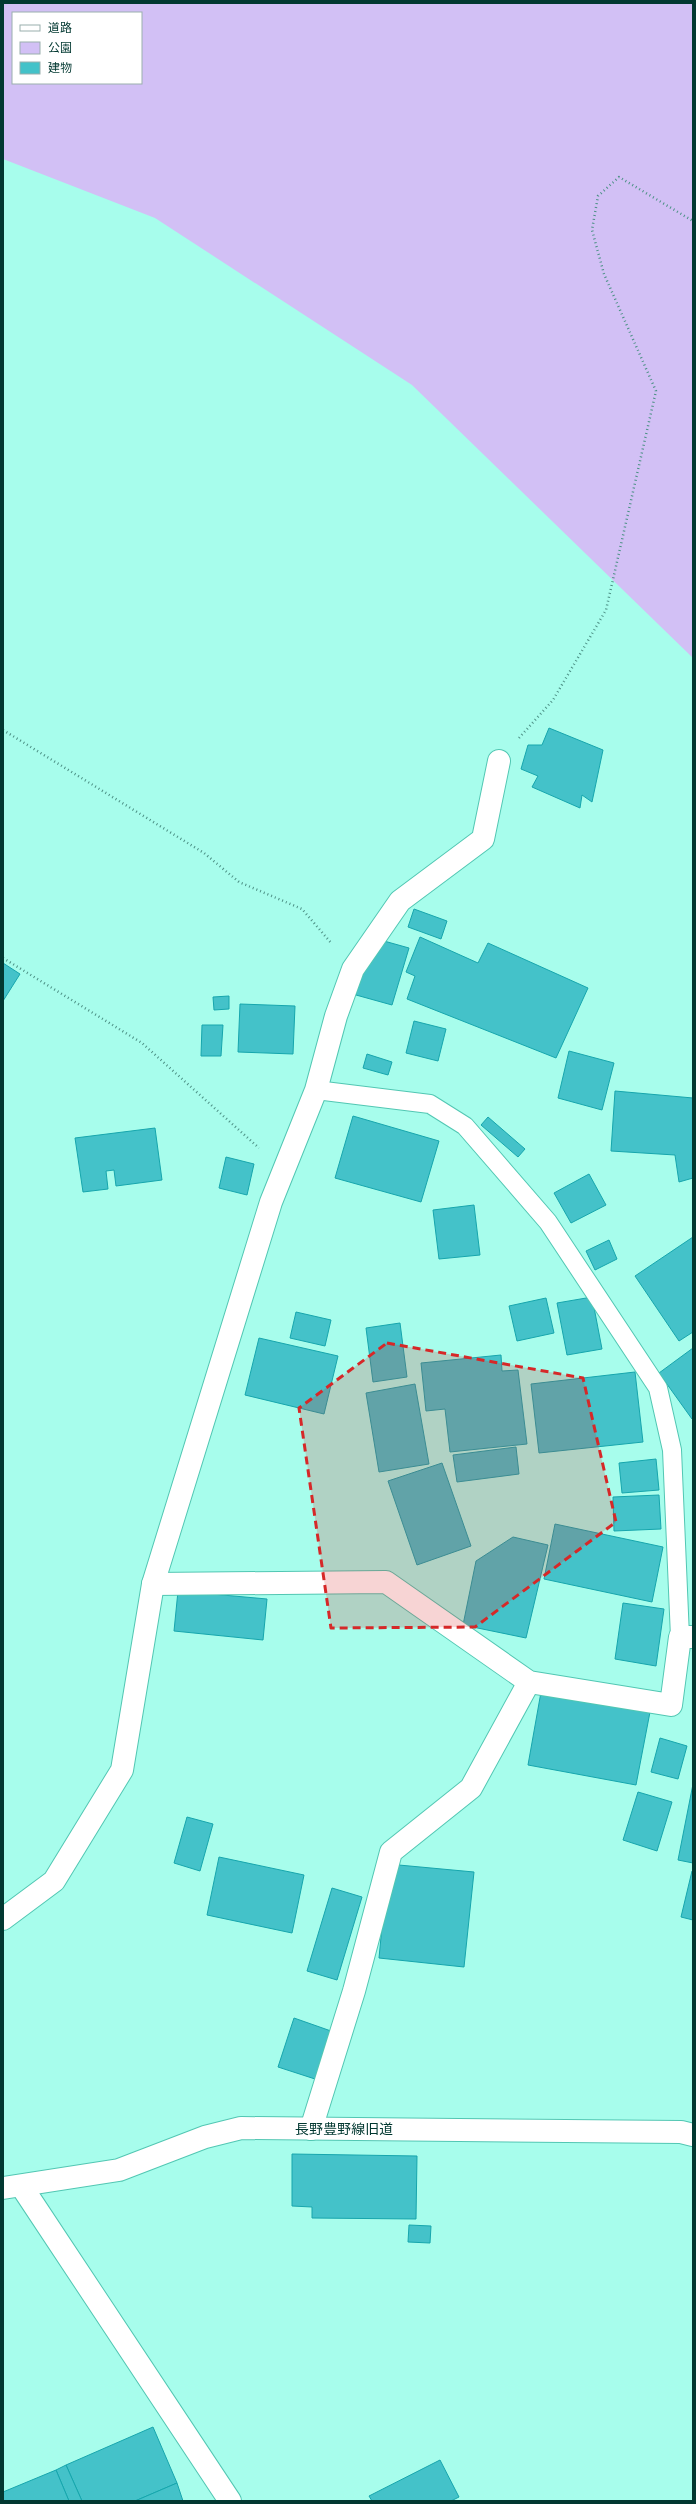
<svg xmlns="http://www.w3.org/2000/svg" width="696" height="2504" viewBox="0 0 696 2504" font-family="Inter,'Noto Sans JP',sans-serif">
  <rect width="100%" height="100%" fill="#a7fdec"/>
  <path fill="#d2c0f5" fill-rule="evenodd" d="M3,3H693V658L412,385L155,218L3,159ZM13,13H141V83H13Z"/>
  <g fill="#44c2c9" stroke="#16a6ad">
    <polygon points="549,728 603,750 592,802 582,795 580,808 532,787 538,776 521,769 528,745 542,745"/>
    <polygon points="414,909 447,921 441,939 408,927"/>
    <polygon points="420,937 478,963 488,943 588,988 556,1058 407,999 415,976 406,972"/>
    <polygon points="384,941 409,948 392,1005 356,995 359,971"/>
    <polygon points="3,963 20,974 3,1001"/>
    <polygon points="229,996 229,1009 214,1010 213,997"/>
    <polygon points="240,1004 295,1006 293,1054 238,1052"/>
    <polygon points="414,1021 446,1029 438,1061 406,1053"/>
    <polygon points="202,1025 223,1025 221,1056 201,1056"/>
    <polygon points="569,1051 614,1063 602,1110 558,1098"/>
    <polygon points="367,1054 392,1062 388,1075 363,1068"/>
    <polygon points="615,1091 693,1098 693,1178 679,1182 675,1155 611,1151"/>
    <polygon points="353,1116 439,1141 421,1202 335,1178"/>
    <polygon points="488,1117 525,1149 518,1157 481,1125"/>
    <polygon points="155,1128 162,1180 116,1186 114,1170 106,1171 108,1189 83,1192 75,1138"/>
    <polygon points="226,1157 254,1164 247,1195 219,1188"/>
    <polygon points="589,1174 606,1205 571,1223 554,1193"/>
    <polygon points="474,1205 480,1255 439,1259 433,1210"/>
    <polygon points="693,1237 693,1332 679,1341 635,1276"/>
    <polygon points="609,1240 617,1259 595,1270 586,1251"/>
    <polygon points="592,1297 602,1349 567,1355 557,1303"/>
    <polygon points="546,1298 554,1333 517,1341 509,1306"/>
    <polygon points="296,1312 331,1320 325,1346 290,1338"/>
    <polygon points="400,1323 407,1377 373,1382 366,1328"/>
    <polygon points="259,1338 338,1356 324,1414 245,1395"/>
    <polygon points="693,1348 693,1419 692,1419 659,1373"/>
    <polygon points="501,1355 502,1371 518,1370 527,1444 450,1452 445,1409 426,1411 421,1363"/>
    <polygon points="635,1372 643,1442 539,1453 531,1384"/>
    <polygon points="415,1384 429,1464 379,1472 366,1393"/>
    <polygon points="516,1447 519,1474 457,1482 453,1455"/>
    <polygon points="656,1459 659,1490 622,1493 619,1463"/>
    <polygon points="442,1463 471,1546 417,1565 388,1481"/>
    <polygon points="659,1495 661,1529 614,1531 613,1497"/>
    <polygon points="555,1524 663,1547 652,1602 544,1579"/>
    <polygon points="513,1537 548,1545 526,1638 463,1625 476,1561"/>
    <polygon points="178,1591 267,1599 263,1640 174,1631"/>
    <polygon points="623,1603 664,1609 656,1666 615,1659"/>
    <polygon points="541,1692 650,1712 636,1785 528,1765"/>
    <polygon points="660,1738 687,1746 678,1779 651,1772"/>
    <polygon points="693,1784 693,1863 678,1860"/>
    <polygon points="638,1792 672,1802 657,1851 623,1840"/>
    <polygon points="187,1817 213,1824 200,1871 174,1863"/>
    <polygon points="219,1857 304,1875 292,1933 207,1915"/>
    <polygon points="388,1864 474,1872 464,1967 379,1958"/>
    <polygon points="692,1871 693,1871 693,1920 681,1917"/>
    <polygon points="332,1888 362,1897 337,1980 307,1971"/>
    <polygon points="294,2018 331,2031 315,2079 278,2067"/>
    <polygon points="292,2154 417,2156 416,2219 312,2218 312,2207 292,2206"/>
    <polygon points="409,2225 431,2226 430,2243 408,2242"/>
    <polygon points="153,2427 177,2483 135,2501 82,2501 66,2465"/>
    <polygon points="440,2460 459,2497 451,2501 372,2501 369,2496"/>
    <polygon points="66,2465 82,2501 69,2501 56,2470"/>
    <polygon points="56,2470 69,2501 3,2501 3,2492"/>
    <polygon points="177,2483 183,2501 135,2501"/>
  </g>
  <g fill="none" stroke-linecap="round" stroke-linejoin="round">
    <defs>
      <polyline id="service" points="316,1090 430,1104 465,1126 548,1222 658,1388 672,1450 680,1637"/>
      <g id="minor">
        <polyline points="153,1584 386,1582 529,1682 671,1705 680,1637 693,1637"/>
        <polyline points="3,1919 54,1881 122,1770 153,1584 271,1202 316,1090 336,1016 353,969 400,901 483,839 499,761"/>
        <polyline points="311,2129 354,1991 391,1852 471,1788 529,1682"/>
        <polyline points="22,2187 230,2501"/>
      </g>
      <polyline id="tertiary" points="3,2188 119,2170 205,2137 241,2128 681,2132 693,2135"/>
    </defs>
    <use href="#service" stroke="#52c7b3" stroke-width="20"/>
    <use href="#minor" stroke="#52c7b3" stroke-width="24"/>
    <use href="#tertiary" stroke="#52c7b3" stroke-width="24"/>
    <g stroke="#4d9186" stroke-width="2.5" stroke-dasharray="1 3" stroke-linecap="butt">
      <polyline points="3,730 204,853 239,882 302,909 332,944"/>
      <polyline points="519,738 553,700 606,610 656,391 604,274 592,230 598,196 619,177 693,221"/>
      <polyline points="3,958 142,1043 259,1148"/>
    </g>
    <use href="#service" stroke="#fff" stroke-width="18"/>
    <use href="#minor" stroke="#fff" stroke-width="22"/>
    <use href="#tertiary" stroke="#fff" stroke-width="22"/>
  </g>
  <path fill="#d62828" fill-opacity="0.2" stroke="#d62828" stroke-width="3" stroke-dasharray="8 5" stroke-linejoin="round" d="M387,1343L583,1378L616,1522L475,1627L331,1628L299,1408Z"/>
  <g text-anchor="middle" stroke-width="3" stroke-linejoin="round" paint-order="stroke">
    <g font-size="14" fill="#023831" stroke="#fff">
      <text x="344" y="2134">長野豊野線旧道</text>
    </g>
  </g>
  <rect width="696" height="2504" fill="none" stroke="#023831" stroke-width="8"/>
  <rect x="12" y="12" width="130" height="72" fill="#ffffff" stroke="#9aafad"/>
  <rect x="20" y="25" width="20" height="6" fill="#ffffff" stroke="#9aafad"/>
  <text x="48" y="32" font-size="12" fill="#023831">道路</text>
  <rect x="20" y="42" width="20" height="12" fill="#d2c0f5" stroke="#9aafad"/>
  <text x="48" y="52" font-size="12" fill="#023831">公園</text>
  <rect x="20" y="62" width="20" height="12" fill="#44c2c9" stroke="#9aafad"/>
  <text x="48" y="72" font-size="12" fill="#023831">建物</text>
</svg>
